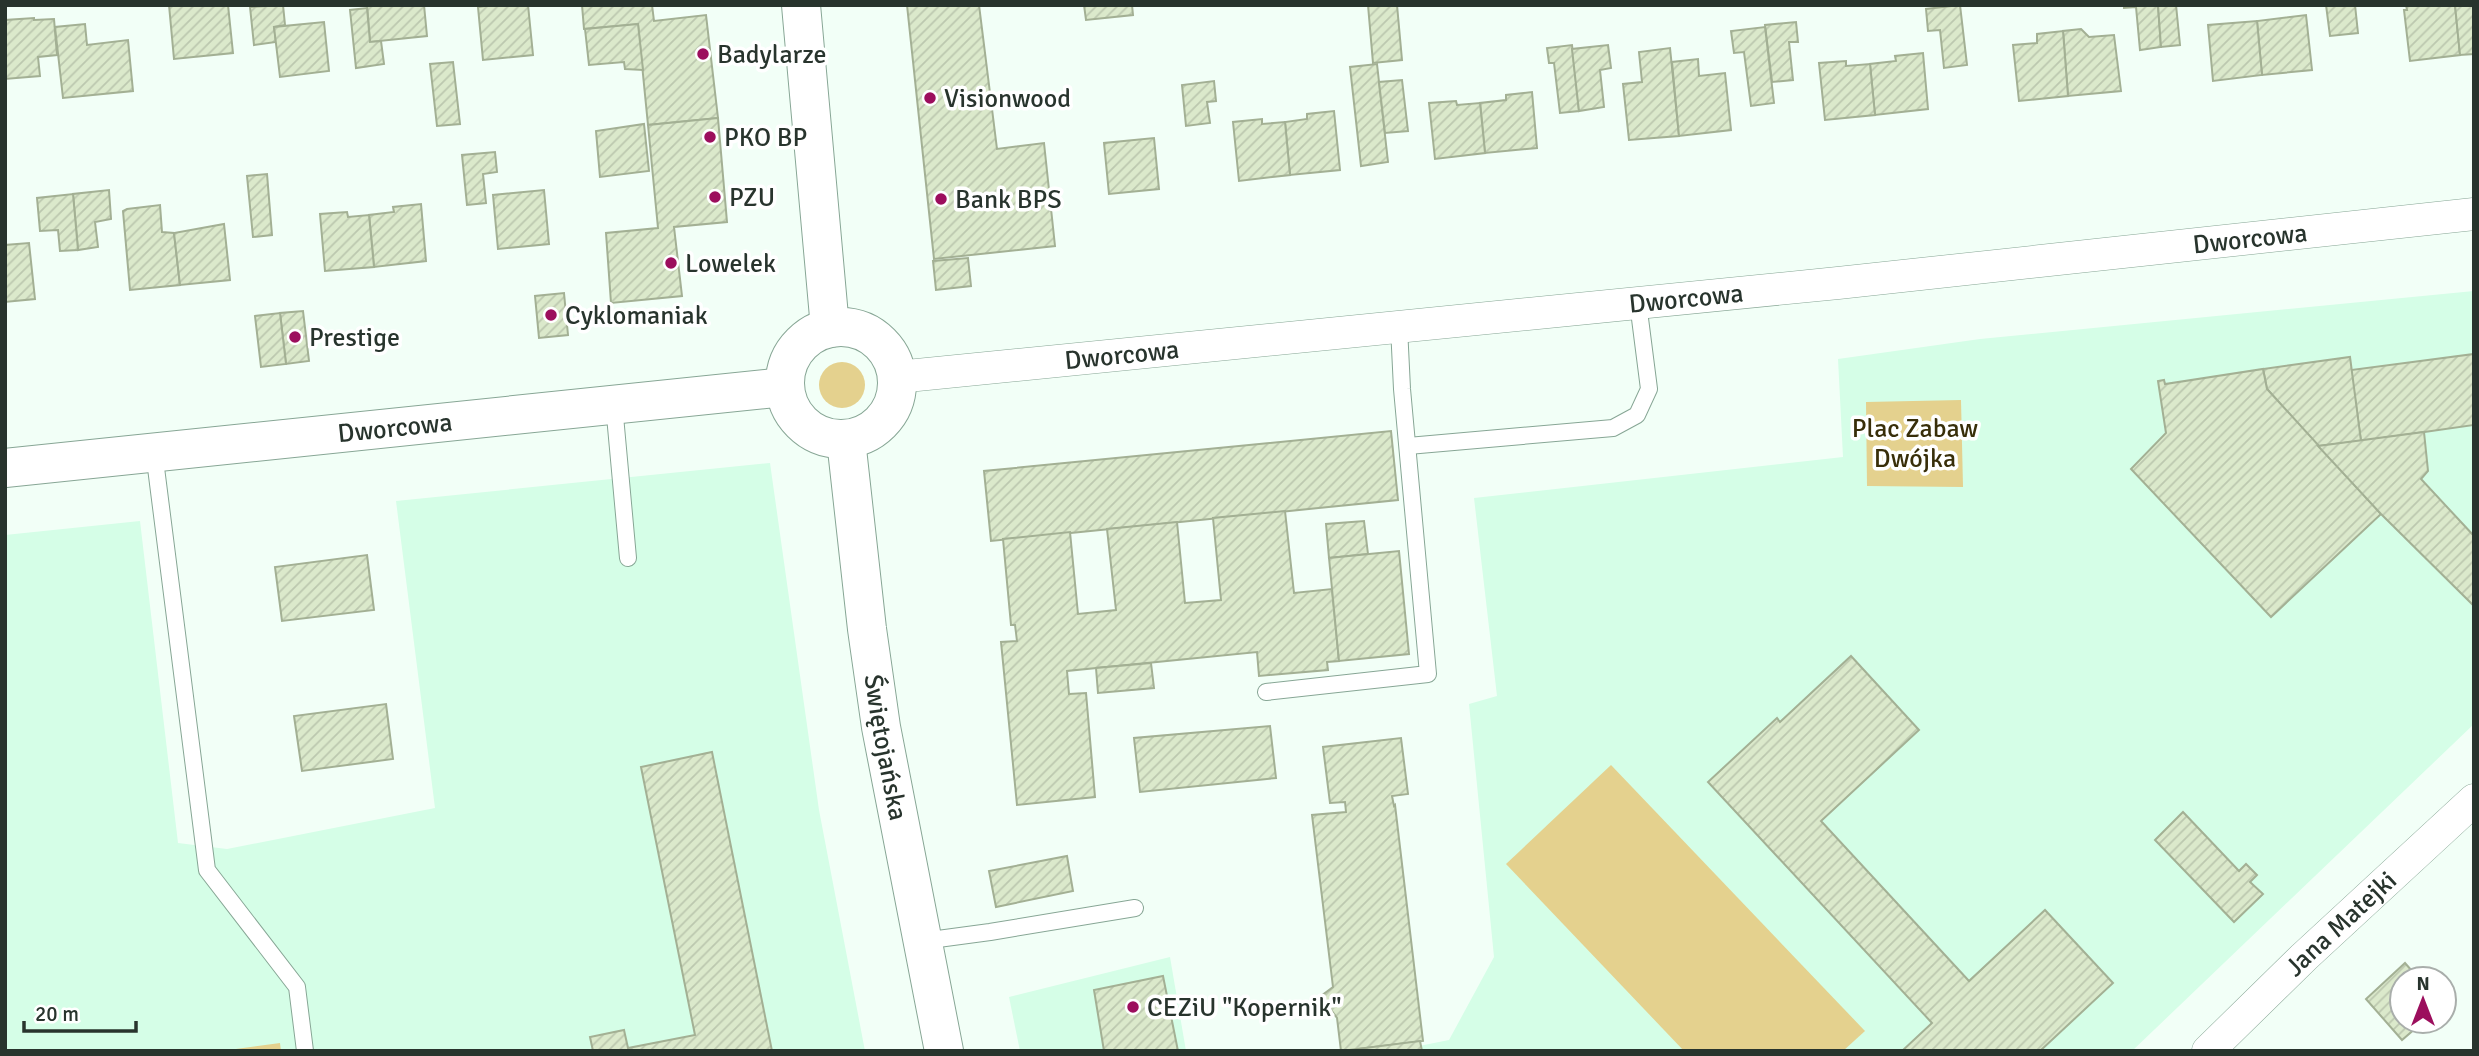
<svg xmlns="http://www.w3.org/2000/svg" width="2479" height="1056" viewBox="0 0 2479 1056" font-family="Signika,sans-serif">
  <defs>
    <pattern id="building-hatch" width="6" height="6" patternUnits="userSpaceOnUse" patternTransform="scale(1.75)"><rect width="6" height="6" fill="#dbe9cb"/><path d="M-1 1l2-2M0 6l6-6M5 7l2-2" fill="none" stroke="#bcc8af"/></pattern>
  </defs>
  <rect width="100%" height="100%" fill="#f2fff7"/>
  <g fill="#d5fee7">
    <polygon points="2474,291 2474,724 2132,1051 1394,1051 1449,1040 1494,957 1469,704 1497,696 1474,498 1843,457 1838,359 1980,339"/>
    <polygon points="770,463 819,810 865,1051 5,1051 5,535 140,521 178,843 227,849 435,808 396,501"/>
    <polygon points="1170,957 1186,1051 1020,1051 1009,997"/>
  </g>
  <g fill="#e4d18e">
    <circle cx="842" cy="385" r="23"/>
    <polygon points="1961,400 1963,487 1867,486 1866,402"/>
    <polygon points="1611,765 1865,1031 1843,1051 1684,1051 1506,864"/>
    <polygon points="280,1043 281,1051 221,1051"/>
  </g>
  <g fill="url(#building-hatch)" stroke="#a3b094" stroke-width="2">
    <polygon points="169,5 228,5 233,53 174,59"/>
    <polygon points="283,5 285,25 274,27 276,42 254,45 250,7"/>
    <polygon points="367,5 424,5 427,36 370,42"/>
    <polygon points="492,5 528,5 533,55 483,60 478,7"/>
    <polygon points="582,5 652,5 654,21 706,15 718,118 648,125 638,24 584,29"/>
    <polygon points="907,5 979,5 997,149 1044,143 1055,246 934,259"/>
    <polygon points="1084,5 1132,5 1133,15 1086,20"/>
    <polygon points="1368,5 1397,5 1402,60 1373,63"/>
    <polygon points="1960,5 1967,65 1944,68 1940,30 1928,31 1926,9"/>
    <polygon points="2124,5 2158,5 2161,47 2140,50 2136,7 2124,8"/>
    <polygon points="2158,5 2176,5 2180,45 2161,47"/>
    <polygon points="2326,5 2355,5 2358,33 2330,36"/>
    <polygon points="2406,5 2455,5 2460,55 2410,61 2404,10 2407,10"/>
    <polygon points="2455,5 2474,5 2474,54 2460,55"/>
    <polygon points="367,8 370,42 381,41 384,64 356,68 350,10"/>
    <polygon points="2306,15 2312,70 2262,75 2257,21"/>
    <polygon points="34,18 34,20 54,19 57,55 38,57 40,76 5,79 5,20"/>
    <polygon points="2257,21 2262,75 2213,81 2208,25"/>
    <polygon points="324,22 329,71 280,77 274,27"/>
    <polygon points="1796,22 1798,42 1789,42 1793,80 1772,82 1765,25"/>
    <polygon points="85,24 87,45 128,40 133,91 63,98 55,27"/>
    <polygon points="638,24 643,70 625,69 624,62 589,65 585,29"/>
    <polygon points="1765,27 1774,103 1751,106 1744,52 1734,53 1731,31"/>
    <polygon points="2081,29 2089,37 2114,35 2121,91 2068,96 2063,31"/>
    <polygon points="2063,31 2068,96 2019,101 2013,45 2037,43 2037,34"/>
    <polygon points="1572,45 1579,111 1560,113 1554,63 1549,63 1547,48"/>
    <polygon points="1608,45 1611,68 1600,70 1604,107 1579,111 1572,49"/>
    <polygon points="1670,48 1679,136 1629,140 1623,84 1642,82 1639,52"/>
    <polygon points="1923,53 1928,109 1875,115 1870,64 1896,61 1895,56"/>
    <polygon points="1698,59 1699,76 1725,73 1731,130 1679,136 1672,62"/>
    <polygon points="1846,61 1846,66 1870,64 1875,115 1825,120 1819,63"/>
    <polygon points="453,62 460,124 437,126 430,64"/>
    <polygon points="1377,64 1388,162 1361,166 1350,67"/>
    <polygon points="1402,80 1408,131 1385,133 1379,82"/>
    <polygon points="1214,81 1216,101 1207,102 1210,123 1186,126 1182,85"/>
    <polygon points="1532,92 1537,148 1485,153 1480,103 1506,100 1506,95"/>
    <polygon points="1456,101 1457,105 1480,103 1485,153 1435,159 1429,103"/>
    <polygon points="1334,111 1340,170 1290,175 1285,122 1307,119 1307,114"/>
    <polygon points="718,118 727,222 674,227 682,296 611,303 606,233 658,228 648,125"/>
    <polygon points="1262,119 1262,124 1285,122 1290,175 1239,181 1233,122"/>
    <polygon points="644,124 649,171 600,177 596,131"/>
    <polygon points="1154,138 1159,189 1109,194 1104,143"/>
    <polygon points="495,152 497,172 483,174 486,203 467,205 462,155"/>
    <polygon points="267,174 272,235 253,237 247,176"/>
    <polygon points="109,190 111,219 95,222 98,247 78,250 73,194"/>
    <polygon points="544,190 549,244 498,249 493,195"/>
    <polygon points="73,194 78,250 60,251 58,230 40,231 37,198"/>
    <polygon points="421,204 426,261 374,267 369,215 394,212 393,207"/>
    <polygon points="160,205 162,232 174,233 180,285 130,290 123,211 127,209"/>
    <polygon points="347,212 348,217 369,215 374,267 325,271 320,214"/>
    <polygon points="224,224 230,280 180,285 174,233"/>
    <polygon points="29,243 35,299 5,302 5,245"/>
    <polygon points="968,258 971,286 936,290 933,261"/>
    <polygon points="564,293 568,335 539,338 535,296"/>
    <polygon points="303,311 309,361 286,364 280,313"/>
    <polygon points="280,313 286,364 261,367 255,316"/>
    <polygon points="2474,354 2474,425 2361,441 2351,370"/>
    <polygon points="2350,357 2361,441 2318,446 2267,389 2263,369"/>
    <polygon points="2263,369 2267,389 2381,514 2271,617 2131,469 2166,433 2158,381 2164,380 2165,384"/>
    <polygon points="1391,431 1398,500 991,541 984,471"/>
    <polygon points="2424,432 2428,471 2421,479 2474,536 2474,606 2381,514 2318,446"/>
    <polygon points="1285,511 1294,593 1332,589 1339,661 1327,662 1328,670 1259,676 1257,652 1067,671 1069,694 1086,693 1095,797 1017,805 1001,642 1017,641 1015,625 1011,625 1003,539 1070,532 1078,614 1116,610 1107,529 1177,522 1185,603 1221,600 1213,518"/>
    <polygon points="1364,521 1368,554 1329,558 1326,524"/>
    <polygon points="1399,551 1409,654 1339,661 1329,558"/>
    <polygon points="367,555 374,610 282,621 275,567"/>
    <polygon points="1851,656 1919,730 1821,821 1969,981 2045,910 2113,983 2040,1051 1902,1051 1932,1023 1708,782 1777,718 1780,722"/>
    <polygon points="1151,663 1154,688 1098,693 1096,668"/>
    <polygon points="386,704 393,759 302,771 294,716"/>
    <polygon points="1270,726 1276,778 1140,792 1134,738"/>
    <polygon points="1401,738 1408,794 1392,796 1394,806 1395,805 1423,1041 1341,1051 1337,1018 1321,996 1333,987 1312,815 1346,812 1345,802 1330,803 1323,747"/>
    <polygon points="712,752 772,1051 593,1051 590,1037 624,1030 628,1048 695,1035 641,767"/>
    <polygon points="2183,812 2239,871 2246,864 2257,875 2250,882 2263,894 2234,922 2155,840"/>
    <polygon points="1067,856 1073,891 996,907 989,871"/>
    <polygon points="2405,963 2419,979 2402,979 2402,1021 2424,1021 2402,1040 2366,999"/>
    <polygon points="1163,976 1178,1051 1104,1051 1094,990"/>
    <polygon points="1420,1041 1422,1051 1358,1051 1357,1049"/>
  </g>
  <g fill="none" stroke-linecap="round" stroke-linejoin="round">
    <defs>
      <g id="lane">
        <polyline points="614,405 628,558"/>
        <polyline points="1408,446 1613,428 1637,415 1649,389 1638,303"/>
        <polyline points="154,452 207,870 297,987 305,1051"/>
        <polyline points="1266,692 1428,674 1402,389 1399,327"/>
        <polyline points="923,941 990,932 1135,908"/>
      </g>
      <g id="street">
        <path id="s1" d="M897,377L1838,283L2474,214"/>
        <path id="s2" d="M2208,1051L2304,957L2474,800"/>
      </g>
      <g id="secondary">
        <polyline points="801,5 830,328"/>
        <circle cx="841" cy="383" r="56"/>
        <path id="s3" d="M846,440L867,629L881,727L944,1051"/>
        <path id="s4" d="M5,468L784,387"/>
      </g>
    </defs>
    <use href="#lane" stroke="#87a695" stroke-width="18"/>
    <use href="#street" stroke="#87a695" stroke-width="33"/>
    <use href="#secondary" stroke="#87a695" stroke-width="40"/>
    <use href="#lane" stroke="#fff" stroke-width="16"/>
    <use href="#street" stroke="#fff" stroke-width="32"/>
    <use href="#secondary" stroke="#fff" stroke-width="38"/>
  </g>
  <g fill="#9c0e5d" stroke="#fff" stroke-width="2.5">
    <circle cx="703" cy="54" r="7"/>
    <circle cx="930" cy="98" r="7"/>
    <circle cx="710" cy="137" r="7"/>
    <circle cx="715" cy="197" r="7"/>
    <circle cx="941" cy="199" r="7"/>
    <circle cx="671" cy="263" r="7"/>
    <circle cx="551" cy="315" r="7"/>
    <circle cx="295" cy="337" r="7"/>
    <circle cx="1133" cy="1007" r="7"/>
  </g>
  <g text-anchor="middle" stroke-width="7" stroke-linejoin="round" paint-order="stroke">
    <g font-size="26" fill="#28342d" stroke="#fff" text-anchor="start">
      <text x="717" y="63">Badylarze</text>
      <text x="944" y="107">Visionwood</text>
      <text x="724" y="146">PKO BP</text>
      <text x="729" y="206">PZU</text>
      <text x="955" y="208">Bank BPS</text>
      <text x="685" y="272">Lowelek</text>
      <text x="565" y="324">Cyklomaniak</text>
      <text x="309" y="346">Prestige</text>
      <text x="1147" y="1016">CEZiU "Kopernik"</text>
    </g>
    <g font-size="26" fill="#28342d" stroke="#fff">
      <text dy="9" stroke="none"><textPath href="#s1" startOffset="1360">Dworcowa</textPath></text>
      <text dy="9" stroke="none"><textPath href="#s1" startOffset="793">Dworcowa</textPath></text>
      <text dy="9" stroke="none"><textPath href="#s1" startOffset="226">Dworcowa</textPath></text>
      <text dy="9" stroke="none"><textPath href="#s4" startOffset="392">Dworcowa</textPath></text>
      <text dy="9" stroke="none"><textPath href="#s3" startOffset="310">Świętojańska</textPath></text>
      <text dy="9" stroke="none"><textPath href="#s2" startOffset="184">Jana Matejki</textPath></text>
    </g>
    <g font-size="26" fill="#382e09" stroke="#fff">
      <text x="1915" y="437">Plac Zabaw<tspan x="1915" dy="30">Dwójka</tspan></text>
    </g>
  </g>
  <rect width="2479" height="1056" fill="none" stroke="#28342d" stroke-width="14"/>
  <g transform="translate(2423 1000)"><circle r="33" fill="#ffffff" stroke="#a9aeab" stroke-width="2"/>
  <path d="M0-5L12 26L0 18L-12 26Z" fill="#9c0e5d"/>
  <text y="-10" font-size="19" font-weight="bold" text-anchor="middle" fill="#28342d">N</text>
  </g>
  <path d="M24 1021v10h112v-10" fill="none" stroke="#28342d" stroke-width="3.5"/>
  <text x="35" y="1021" font-size="21" fill="#28342d" stroke="#ffffff" stroke-width="5" paint-order="stroke">20 m</text>
</svg>
